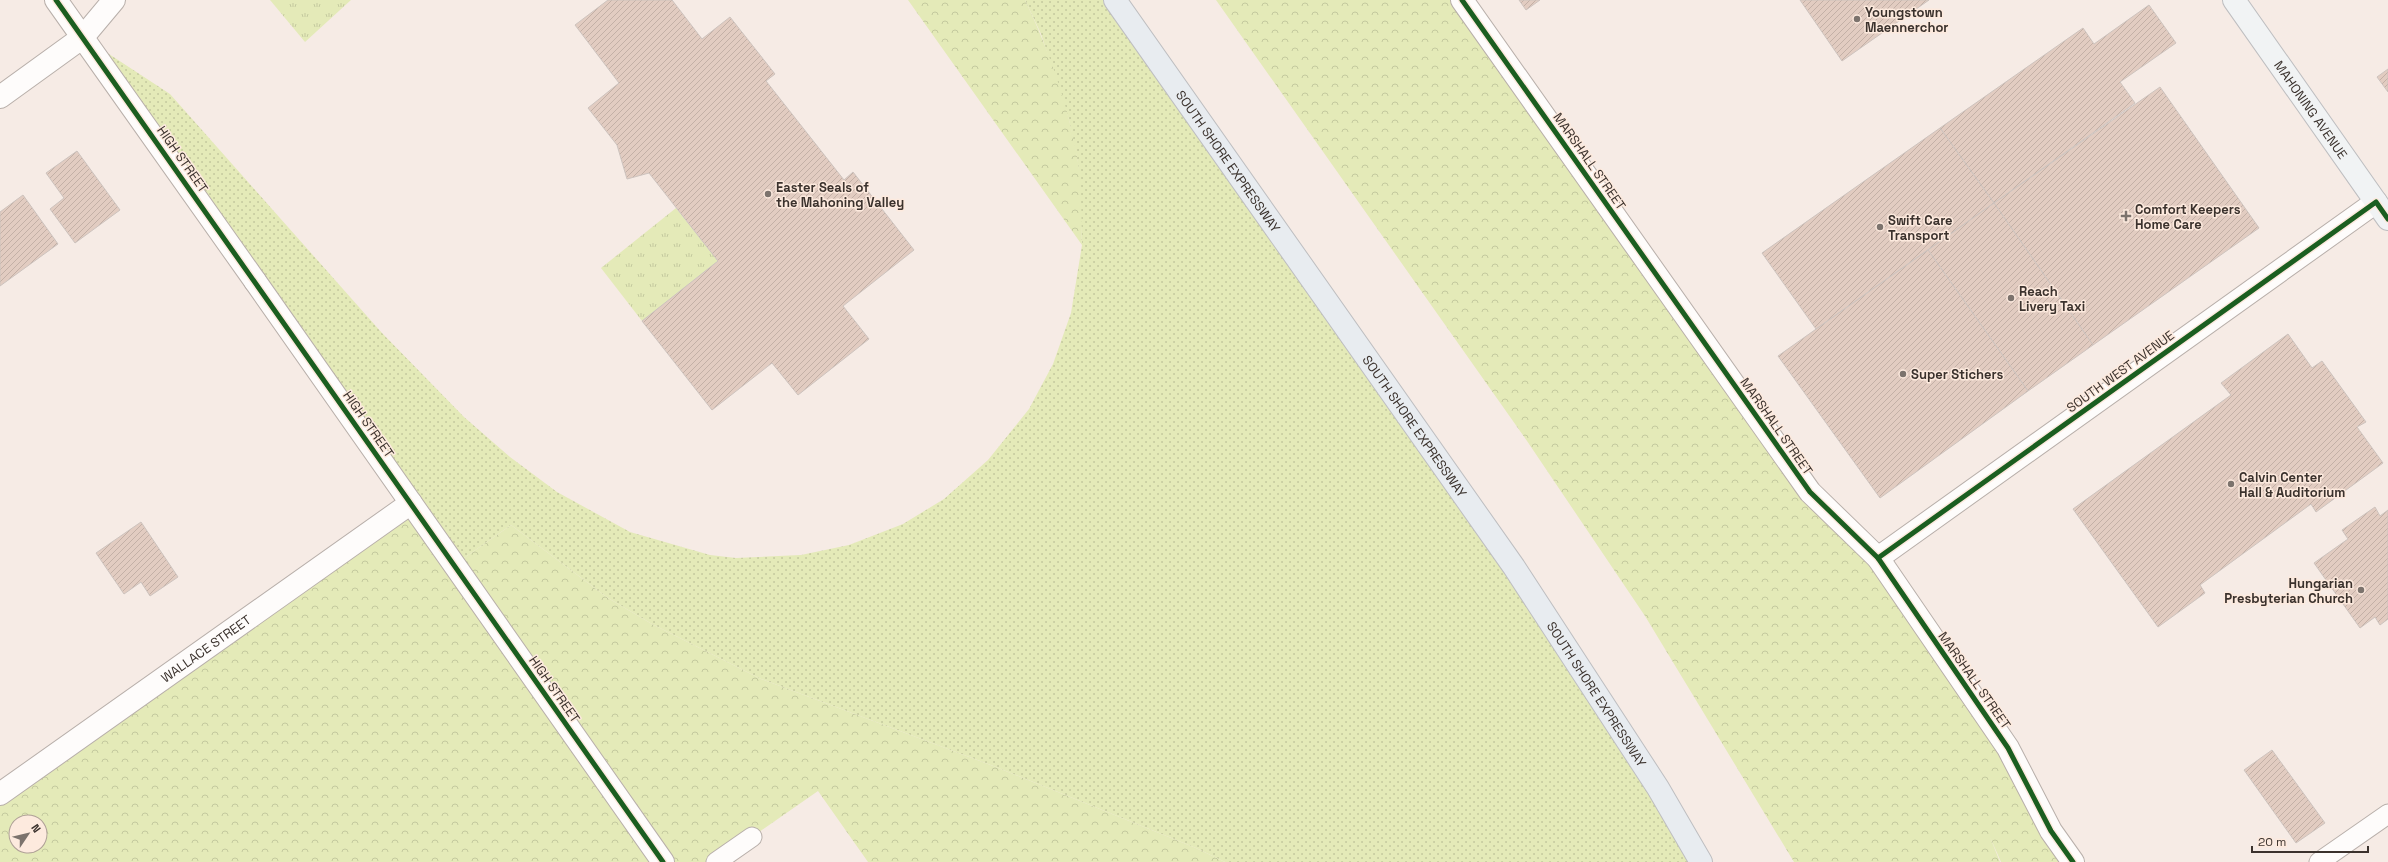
<svg xmlns="http://www.w3.org/2000/svg" width="2388" height="862" viewBox="0 0 2388 862" font-family="'Space Grotesk',sans-serif">
  <defs>
    <pattern id="grass-dots" width="8" height="8" patternUnits="userSpaceOnUse"><rect width="8" height="8" fill="#e4eab8"/><path d="M2 2h.1M6 6h.1" fill="none" stroke="#c4c99e" stroke-width="1.8" stroke-linecap="round"/></pattern>
    <pattern id="forest-crowns" width="20" height="18" patternUnits="userSpaceOnUse"><rect width="20" height="18" fill="#e4eab8"/><path d="M2 6a3 3 0 1 1 6 0M12 15a3 3 0 1 1 6 0" fill="none" stroke="#c4c99e"/></pattern>
    <pattern id="park-tufts" width="24" height="20" patternUnits="userSpaceOnUse"><rect width="24" height="20" fill="#e4eab8"/><path d="M3 7l-1-3M5 7V3M7 7l1-3M15 17l-1-3M17 17v-4M19 17l1-3" fill="none" stroke="#c4c99e"/></pattern>
    <pattern id="building-hatch" width="6" height="6" patternUnits="userSpaceOnUse"><rect width="6" height="6" fill="#e2ccc1"/><path d="M-1 1l2-2M0 6l6-6M5 7l2-2" fill="none" stroke="#c3b0a6"/></pattern>
  </defs>
  <rect width="100%" height="100%" fill="#f6ebe5"/>
  <polygon fill="url(#grass-dots)" points="1025,0 1115,0 1407,412 1701,862 1225,862 1196,848 996,767 761,679 652,624 608,598 511,525 454,565 83,37 170,94 382,333 464,417 510,457 557,492 630,532 710,555 736,558 801,555 849,545 903,524 944,499 988,460 1029,409 1053,364 1071,313 1082,245 1078,163 1069,120 1041,34"/>
  <g fill="url(#forest-crowns)" fill-rule="evenodd">
    <path d="M908,0H1025C1049,50 1069,107 1078,162C1082,189 1081,218 1082,245Z"/>
    <polygon points="1216,0 1462,0 1810,492 1878,558 2073,862 2001,862 1990,837 2000,862 1794,862 1645,616 1527,441"/>
    <path d="M411,503L454,565L511,525L608,598L652,624L761,679L996,767L1196,848L1225,862H868L818,791L716,862H0V794ZM16,822H40V846H16Z"/>
  </g>
  <g fill="url(#park-tufts)">
    <polygon points="270,0 351,0 305,42"/>
    <polygon points="676,208 718,261 642,321 601,268"/>
  </g>
  <g fill="url(#building-hatch)" stroke="#cdc3be">
    <polygon points="608,0 672,0 702,39 730,17 775,74 766,81 844,180 853,172 914,250 843,306 869,339 798,395 772,363 712,410 642,321 718,261 649,173 627,179 617,145 588,108 619,83 575,25"/>
    <polygon points="1519,0 1540,0 1526,10"/>
    <polygon points="1800,0 1929,0 1842,61"/>
    <polygon points="2149,5 2176,43 2120,82 2135,103 1994,203 1940,128 2083,28 2094,44"/>
    <polygon points="2388,69 2388,92 2377,77"/>
    <polygon points="2160,87 2259,228 2093,345 1994,203"/>
    <polygon points="1940,128 1994,203 1816,329 1762,253"/>
    <polygon points="77,151 120,210 75,243 50,209 64,198 46,173"/>
    <polygon points="23,195 58,244 0,286 0,212"/>
    <polygon points="1994,203 2093,345 2028,391 1928,250"/>
    <polygon points="1928,250 2028,391 1880,498 1778,356"/>
    <polygon points="2288,334 2312,368 2322,361 2366,422 2357,427 2383,463 2316,512 2311,504 2200,585 2205,593 2158,627 2073,509 2231,395 2221,383"/>
    <polygon points="2375,507 2380,516 2388,510 2388,619 2380,625 2375,617 2360,628 2314,563 2348,539 2342,530"/>
    <polygon points="141,522 178,577 150,596 141,582 124,594 96,553"/>
    <polygon points="2272,750 2325,823 2296,843 2244,770"/>
  </g>
  <g fill="none" stroke-linecap="round" stroke-linejoin="round">
    <defs>
      <g id="service">
        <polyline points="716,862 752,837"/>
        <polyline points="2319,862 2388,814"/>
      </g>
      <g id="minor">
        <polyline points="0,97 83,37"/>
        <polyline points="255,281 663,862"/>
        <polyline points="1878,558 2376,202"/>
        <path id="s1" d="M0,794L411,503"/>
      </g>
      <g id="tertiary">
        <polyline points="56,0 255,281"/>
        <polyline points="1462,0 1810,492 1878,558 2008,748 2051,831 2073,862"/>
        <polyline points="83,37 114,0"/>
      </g>
      <g id="primary">
        <path id="s2" d="M2234,0L2388,219"/>
      </g>
      <g id="motorway">
        <path id="s3" d="M1115,0L1514,567L1658,788L1701,862"/>
      </g>
    </defs>
    <use href="#service" stroke="#b8afaa" stroke-width="21"/>
    <use href="#minor" stroke="#b8afaa" stroke-width="24"/>
    <use href="#tertiary" stroke="#b8afaa" stroke-width="24"/>
    <use href="#primary" stroke="#bebec0" stroke-width="24"/>
    <use href="#motorway" stroke="#bebec0" stroke-width="24"/>
    <use href="#service" stroke="#fefcfb" stroke-width="19"/>
    <use href="#minor" stroke="#fefcfb" stroke-width="22"/>
    <use href="#tertiary" stroke="#fefcfb" stroke-width="22"/>
    <use href="#primary" stroke="#f1f3f4" stroke-width="22"/>
    <use href="#motorway" stroke="#e8ecf0" stroke-width="22"/>
    <defs>
      <g id="cycleway">
        <polyline points="56,0 663,862"/>
        <polyline points="1462,0 1810,492 1878,558 2008,748 2051,831 2073,862"/>
        <polyline points="1878,558 2376,202 2388,219"/>
      </g>
    </defs>
    <use href="#cycleway" stroke="#fdeade" stroke-width="8"/>
    <use href="#cycleway" stroke="#1b5e20" stroke-width="5"/>
  </g>
  <g fill="#7c736d" stroke="#fdeade" stroke-width="1.5">
    <circle cx="1857" cy="19" r="4"/>
    <circle cx="768" cy="194" r="4"/>
    <path d="M2124 210h4v4h4v4h-4v4h-4v-4h-4v-4h4z"/>
    <circle cx="1880" cy="227" r="4"/>
    <circle cx="2011" cy="298" r="4"/>
    <circle cx="1903" cy="374" r="4"/>
    <circle cx="2231" cy="484" r="4"/>
    <circle cx="2361" cy="590" r="4"/>
  </g>
  <g text-anchor="middle" stroke-width="3" stroke-linejoin="round" paint-order="stroke">
    <g font-size="13" font-weight="bold" fill="#3b322d" stroke="#fdeade" text-anchor="start">
      <text x="1865" y="17">Youngstown<tspan x="1865" dy="15">Maennerchor</tspan></text>
      <text x="776" y="192">Easter Seals of<tspan x="776" dy="15">the Mahoning Valley</tspan></text>
      <text x="2135" y="214">Comfort Keepers<tspan x="2135" dy="15">Home Care</tspan></text>
      <text x="1888" y="225">Swift Care<tspan x="1888" dy="15">Transport</tspan></text>
      <text x="2019" y="296">Reach<tspan x="2019" dy="15">Livery Taxi</tspan></text>
      <text x="1911" y="379">Super Stichers</text>
      <text x="2239" y="482">Calvin Center<tspan x="2239" dy="15">Hall &amp; Auditorium</tspan></text>
      <text x="2353" y="588" text-anchor="end">Hungarian<tspan x="2353" dy="15">Presbyterian Church</tspan></text>
    </g>
    <g font-size="13" fill="#3b322d" stroke="#fdeade">
      <text dy="5" stroke="none"><textPath href="#s2" startOffset="134">MAHONING AVENUE</textPath></text>
      <text transform="translate(183 159) rotate(55)" y="5">HIGH STREET</text>
      <text dy="5" stroke="none"><textPath href="#s3" startOffset="197">SOUTH SHORE EXPRESSWAY</textPath></text>
      <text transform="translate(1590 161) rotate(55)" y="5">MARSHALL STREET</text>
      <text transform="translate(2120 371) rotate(-36)" y="5">SOUTH WEST AVENUE</text>
      <text transform="translate(369 424) rotate(55)" y="5">HIGH STREET</text>
      <text dy="5" stroke="none"><textPath href="#s3" startOffset="521">SOUTH SHORE EXPRESSWAY</textPath></text>
      <text transform="translate(1777 426) rotate(55)" y="5">MARSHALL STREET</text>
      <text dy="5" stroke="none"><textPath href="#s1" startOffset="252">WALLACE STREET</textPath></text>
      <text transform="translate(1975 680) rotate(55)" y="5">MARSHALL STREET</text>
      <text transform="translate(555 689) rotate(55)" y="5">HIGH STREET</text>
      <text dy="5" stroke="none"><textPath href="#s3" startOffset="845">SOUTH SHORE EXPRESSWAY</textPath></text>
    </g>
  </g>
  <g transform="translate(28 834) rotate(55)"><circle r="19" fill="#fdeade" stroke="#afa097"/>
  <path d="M0-3L7 15L0 10L-7 15Z" fill="#7c736d"/>
  <text y="-6" font-size="11" font-weight="bold" text-anchor="middle" fill="#3b322d">N</text>
  </g>
  <path d="M2252 846v6h116v-6" fill="none" stroke="#3b322d" stroke-width="2"/>
  <text x="2258" y="846" font-size="12" fill="#3b322d" stroke="#fdeade" stroke-width="3" paint-order="stroke">20 m</text>
</svg>
